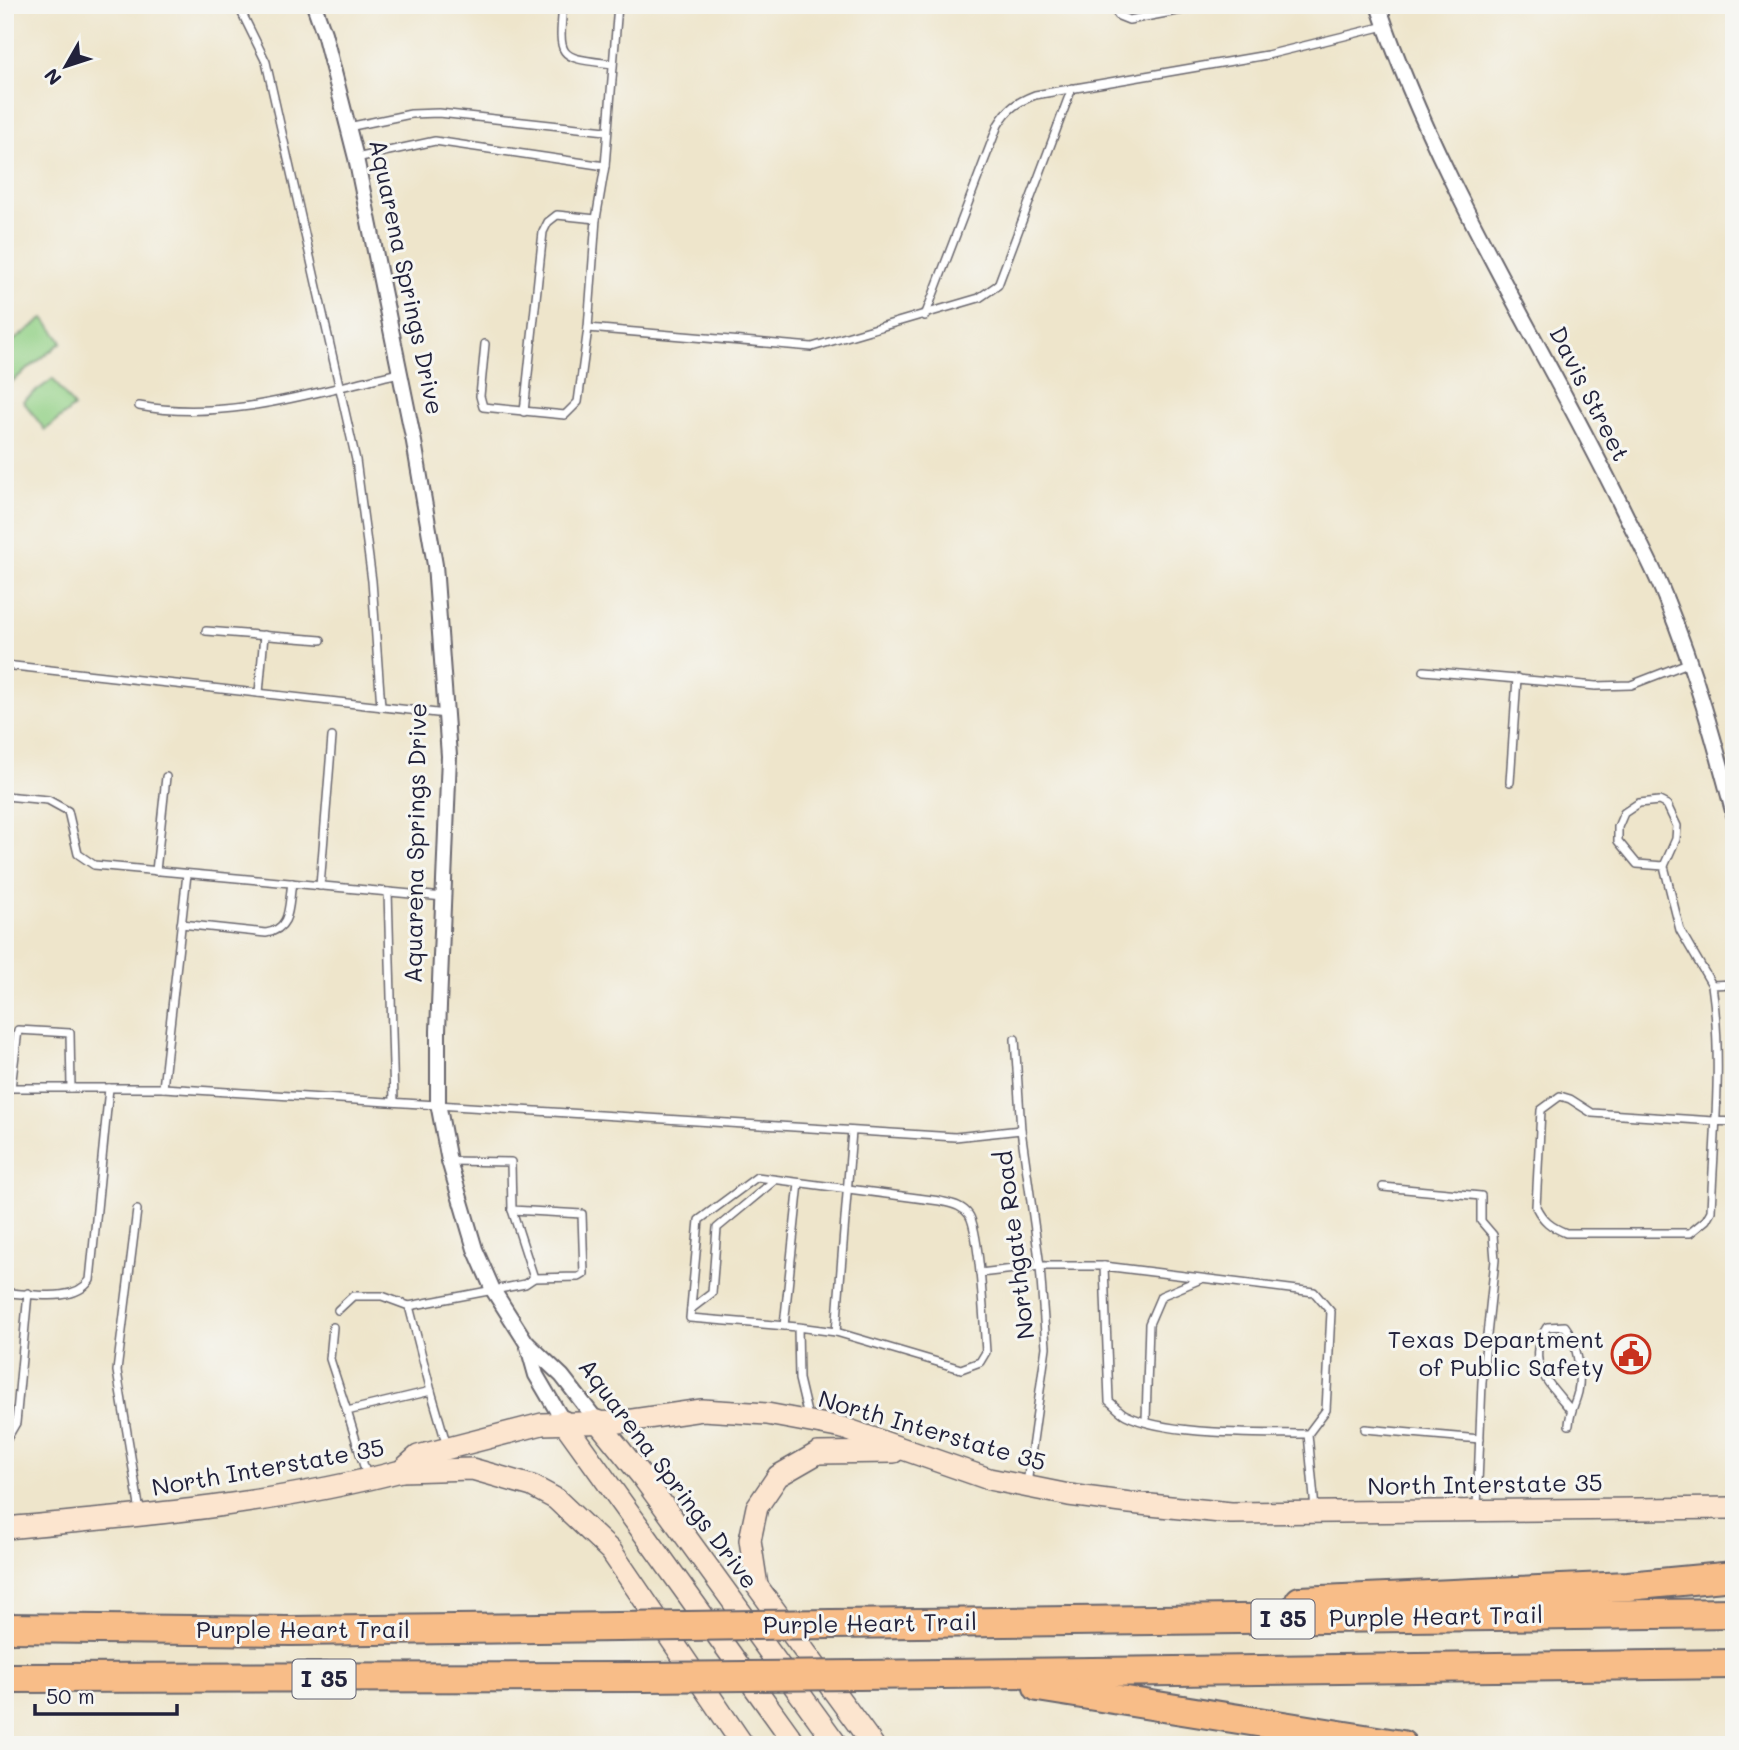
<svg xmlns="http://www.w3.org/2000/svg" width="1739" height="1750" viewBox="0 0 1739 1750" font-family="Mali,sans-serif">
  <rect width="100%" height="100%" fill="#f6f6f2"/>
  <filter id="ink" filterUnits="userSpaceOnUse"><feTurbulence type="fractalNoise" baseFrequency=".0143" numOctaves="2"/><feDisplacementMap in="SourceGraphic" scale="14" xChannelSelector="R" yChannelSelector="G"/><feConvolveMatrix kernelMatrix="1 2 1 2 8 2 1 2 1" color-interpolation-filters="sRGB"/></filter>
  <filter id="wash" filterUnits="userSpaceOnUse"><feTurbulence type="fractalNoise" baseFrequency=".00686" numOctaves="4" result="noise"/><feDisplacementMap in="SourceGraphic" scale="28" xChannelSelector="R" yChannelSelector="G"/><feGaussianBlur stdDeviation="1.57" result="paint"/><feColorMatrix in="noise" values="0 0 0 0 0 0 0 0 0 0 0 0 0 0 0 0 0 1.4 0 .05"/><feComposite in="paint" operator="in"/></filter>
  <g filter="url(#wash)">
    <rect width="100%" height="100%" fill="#eee5cb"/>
    <g fill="#92d085" stroke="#5a7960" stroke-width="2">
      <polygon points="44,318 62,342 10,383 5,377 5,347"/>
      <polygon points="53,379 74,407 45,430 23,401"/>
    </g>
  </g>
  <g filter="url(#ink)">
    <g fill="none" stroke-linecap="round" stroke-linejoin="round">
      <defs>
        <g id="lane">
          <polyline points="238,5 266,62 356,460 372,581 381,707"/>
          <path d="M563,5C558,60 559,57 612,64"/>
          <polyline points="1111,5 1119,16 1129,20 1209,5"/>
          <polyline points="348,127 411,114 439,113 606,131"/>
          <polyline points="356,158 435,141 605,166"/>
          <path d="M925,316L998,125C1008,108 1017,102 1035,95L1267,55L1385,26"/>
          <polyline points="588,328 812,347 979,298 998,285 1072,88"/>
          <polyline points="485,344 480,396 483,407 565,415 578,402 588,328 596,219 605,166 618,5"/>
          <path d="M139,406C227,422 315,392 399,373"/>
          <polyline points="524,412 543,232 548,222 557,215 596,219"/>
          <polyline points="206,631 321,640"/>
          <polyline points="5,665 446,714"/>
          <polyline points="1424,671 1596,686 1631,685 1688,663"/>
          <polyline points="259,693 264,635"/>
          <polyline points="1510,782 1517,678"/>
          <polyline points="5,796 48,800 68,811 78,854 94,865 444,897"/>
          <polyline points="1664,866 1637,864 1618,841 1618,827 1624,813 1639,803 1659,801 1667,805 1677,826 1676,839 1664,866 1680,930 1712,985"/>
          <polyline points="156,871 166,777"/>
          <polyline points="320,886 332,737"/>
          <polyline points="388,892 394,1101"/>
          <path d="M181,924L266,933C292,929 288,906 292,883"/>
          <path d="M1734,984L1712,985C1723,1060 1714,1136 1711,1211L1706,1220L1690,1233H1566C1551,1227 1543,1221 1536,1207L1541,1110L1560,1096L1570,1099L1592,1113L1714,1121L1734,1122"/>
          <polyline points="1015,1039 1021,1130 1040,1266 1046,1347 1027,1484"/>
          <polyline points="5,1088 163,1088 955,1137 1021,1130"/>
          <polyline points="11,1088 18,1030 70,1033 71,1088"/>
          <polyline points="163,1088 187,874"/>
          <polyline points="1383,1187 1481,1196 1481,1221 1493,1235 1495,1260 1482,1382 1477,1508"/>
          <polyline points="137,1210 117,1371 140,1512"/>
          <polyline points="512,1210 534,1278"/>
          <polyline points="980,1273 1040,1266 1104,1266"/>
          <path d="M5,1293C31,1293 74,1304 90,1280L109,1088"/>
          <polyline points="409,1306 525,1284 534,1278 579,1277 584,1274 582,1214 512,1210 511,1162 449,1161"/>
          <polyline points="691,1309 712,1293 717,1228 775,1180"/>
          <polyline points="338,1310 353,1296 382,1296 409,1306 431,1391"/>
          <polyline points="784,1326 799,1183"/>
          <polyline points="333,1327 330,1359 347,1411"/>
          <path d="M798,1327L690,1318L699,1220L757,1177L940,1201C952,1204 962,1205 969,1215C980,1231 984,1327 986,1352L980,1362L961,1369L836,1332L798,1327L799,1379L808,1417"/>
          <polyline points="836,1332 852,1131"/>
          <polyline points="1146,1420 1149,1324 1161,1296 1201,1279"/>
          <path d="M1569,1425C1570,1410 1575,1405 1578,1392C1582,1372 1577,1341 1565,1326L1547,1327C1524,1362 1547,1381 1570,1409"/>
          <polyline points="1365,1429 1480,1439"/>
          <path d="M1308,1434L1326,1410L1331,1312L1314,1292L1104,1266L1109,1401C1114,1405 1120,1412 1126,1415C1167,1436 1260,1433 1308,1434L1315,1509"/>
          <polyline points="5,1442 16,1423 28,1293"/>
          <polyline points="367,1476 347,1411 431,1391 447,1446"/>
        </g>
        <g id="street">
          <polyline points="314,5 324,33 356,158 414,442 435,565 449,756 438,1031 438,1103 449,1161 475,1249 493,1290 526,1342 562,1376 597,1421"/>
          <path d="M1378,5C1437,180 1538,336 1619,501C1635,535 1654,567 1667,602C1695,670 1715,743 1734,815"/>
          <polyline points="527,1343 536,1375 563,1421"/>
        </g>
        <g id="secondary">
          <polyline points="563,1421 796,1745"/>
          <polyline points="597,1421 644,1479 837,1745"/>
          <polyline points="401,1471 472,1469 532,1486 556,1499 611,1551 743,1745"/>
          <path d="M5,1528C139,1516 271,1505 401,1471L418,1456L542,1424L619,1422L702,1410L767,1414L843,1428L989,1479L1069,1495L1130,1503L1231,1513L1734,1508"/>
          <polyline points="873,1745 757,1586 750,1540 757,1507 778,1476 818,1453 894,1452"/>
        </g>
        <g id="highway">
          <polyline points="1300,1601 1628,1586 1734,1576"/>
          <polyline points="832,1624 1734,1613"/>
          <polyline points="5,1628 291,1631 618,1627"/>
          <polyline points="858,1675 1734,1664"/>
          <polyline points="5,1678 643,1677"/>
          <polyline points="1038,1687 1402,1745"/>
        </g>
      </defs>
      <use href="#lane" stroke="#69666d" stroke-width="10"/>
      <use href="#street" stroke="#69666d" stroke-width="18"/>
      <use href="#secondary" stroke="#69666d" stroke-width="24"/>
      <use href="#highway" stroke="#69666d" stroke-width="32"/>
      <use href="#lane" stroke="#fff" stroke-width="7"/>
      <use href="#street" stroke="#fff" stroke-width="14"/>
      <use href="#secondary" stroke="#fce5cf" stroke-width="21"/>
      <use href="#highway" stroke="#f8bd88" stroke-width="28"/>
      <defs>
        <g id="highway-bridge">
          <polyline points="618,1627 832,1624"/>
          <polyline points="643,1677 858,1675"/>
        </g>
      </defs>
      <use href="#highway-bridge" stroke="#69666d" stroke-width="32" stroke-linecap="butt"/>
      <use href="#highway-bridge" stroke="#f8bd88" stroke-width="28"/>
    </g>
  </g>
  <defs>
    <symbol id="civic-ring" viewBox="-11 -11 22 22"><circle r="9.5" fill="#f6f6f2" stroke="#c8321e" stroke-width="1.5"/><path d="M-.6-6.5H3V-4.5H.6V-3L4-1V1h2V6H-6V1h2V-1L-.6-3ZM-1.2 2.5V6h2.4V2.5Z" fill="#c8321e"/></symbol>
  </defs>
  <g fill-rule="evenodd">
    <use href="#civic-ring" x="1609" y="1332" width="44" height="44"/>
  </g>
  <g text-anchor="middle" stroke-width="6" stroke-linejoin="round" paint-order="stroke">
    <g fill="#f6f6f2" stroke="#626272" stroke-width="2">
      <rect x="1251.5" y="1599.5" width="63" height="39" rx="5"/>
      <rect x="292.5" y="1659.5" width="63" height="39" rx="5"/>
    </g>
    <g font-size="23" font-weight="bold" fill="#22223b">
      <text x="1283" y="1627">I 35</text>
      <text x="324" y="1687">I 35</text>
    </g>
    <g font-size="24" fill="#22223b" stroke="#f6f6f2">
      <text transform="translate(406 277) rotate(78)" y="8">Aquarena Springs Drive</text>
      <text transform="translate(1589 394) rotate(63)" y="8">Davis Street</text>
      <text transform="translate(416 843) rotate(-89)" y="8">Aquarena Springs Drive</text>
      <text transform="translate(1015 1245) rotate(-97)" y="8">Northgate Road</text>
      <text transform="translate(932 1431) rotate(16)" y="8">North Interstate 35</text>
      <text transform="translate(268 1468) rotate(-10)" y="8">North Interstate 35</text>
      <text transform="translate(668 1474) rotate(53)" y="8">Aquarena Springs Drive</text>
      <text transform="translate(1485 1485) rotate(-1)" y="8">North Interstate 35</text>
      <text transform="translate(1436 1617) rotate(-1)" y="8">Purple Heart Trail</text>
      <text transform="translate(870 1624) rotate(-1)" y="8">Purple Heart Trail</text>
      <text x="303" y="1638">Purple Heart Trail</text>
    </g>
    <g font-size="24" fill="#22223b" stroke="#f6f6f2" text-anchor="end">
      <text x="1604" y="1348">Texas Department<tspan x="1604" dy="28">of Public Safety</tspan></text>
    </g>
  </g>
  <rect width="1739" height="1750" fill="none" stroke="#f6f6f2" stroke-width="28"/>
  <g transform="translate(66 66) rotate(231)" stroke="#f6f6f2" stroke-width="5" paint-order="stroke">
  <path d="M0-5L12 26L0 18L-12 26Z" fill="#22223b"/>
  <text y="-10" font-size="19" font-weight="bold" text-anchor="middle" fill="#22223b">N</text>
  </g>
  <path d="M35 1704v10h142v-10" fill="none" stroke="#22223b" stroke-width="3.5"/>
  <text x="46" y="1704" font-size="21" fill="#22223b" stroke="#f6f6f2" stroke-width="5" paint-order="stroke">50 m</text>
</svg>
